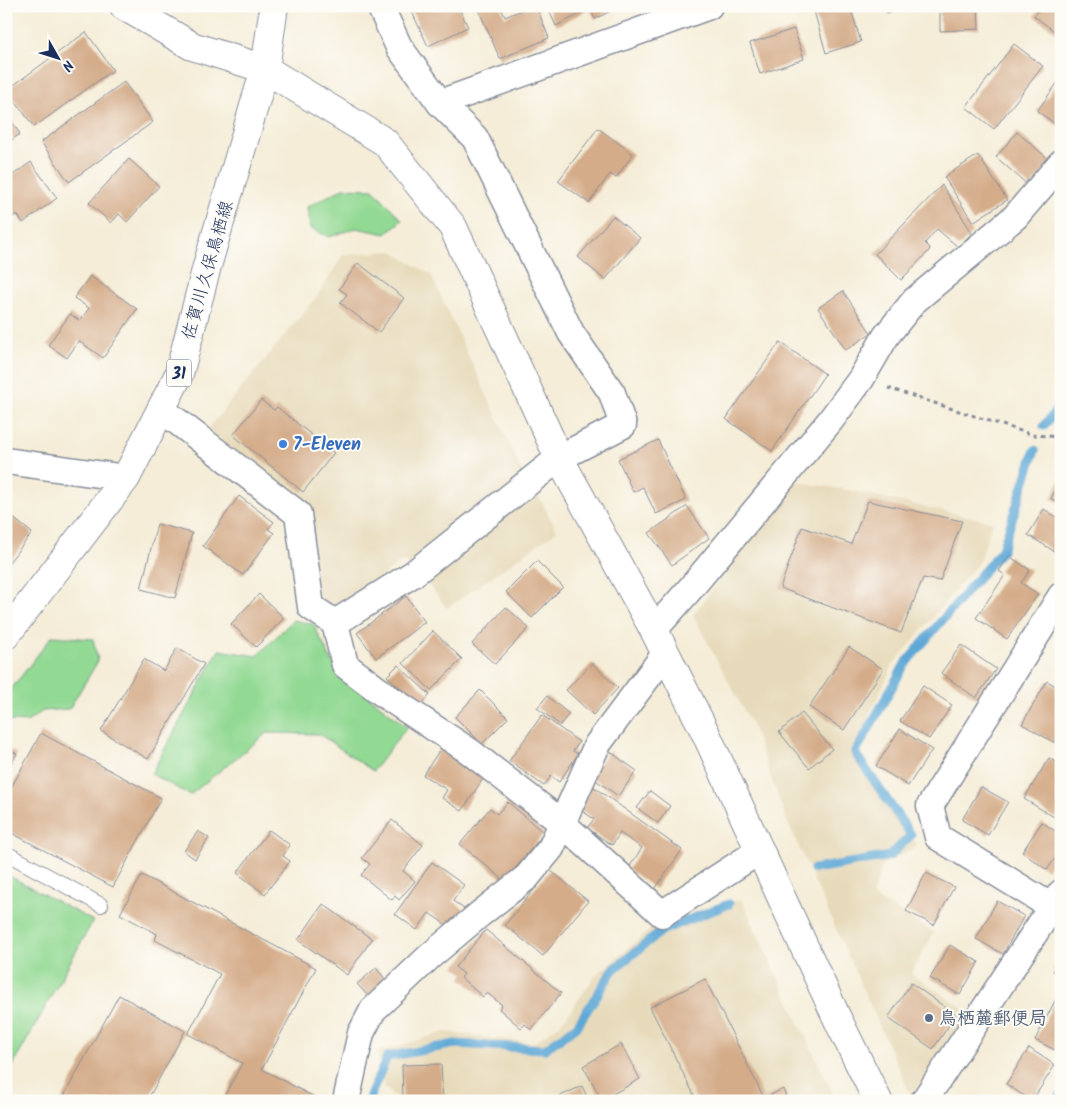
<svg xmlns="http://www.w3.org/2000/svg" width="1067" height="1107" viewBox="0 0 1067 1107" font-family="Kalam,'Klee One',sans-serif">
  <rect width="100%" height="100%" fill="#fdfcf7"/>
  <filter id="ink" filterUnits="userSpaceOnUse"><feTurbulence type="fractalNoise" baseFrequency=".02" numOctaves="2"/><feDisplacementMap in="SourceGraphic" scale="10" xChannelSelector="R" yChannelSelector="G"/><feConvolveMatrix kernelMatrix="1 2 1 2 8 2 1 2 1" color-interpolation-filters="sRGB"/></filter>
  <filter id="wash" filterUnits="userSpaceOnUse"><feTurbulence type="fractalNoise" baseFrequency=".0096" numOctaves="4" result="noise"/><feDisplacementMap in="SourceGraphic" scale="20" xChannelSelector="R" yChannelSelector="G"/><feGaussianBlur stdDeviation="1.12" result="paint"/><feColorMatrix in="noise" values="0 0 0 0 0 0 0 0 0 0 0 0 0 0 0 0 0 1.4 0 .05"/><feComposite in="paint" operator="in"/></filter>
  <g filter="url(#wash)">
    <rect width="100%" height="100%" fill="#f5edd8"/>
    <g fill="#e7daba">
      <polygon points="392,251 431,275 521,469 538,495 557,531 447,608 426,581 403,560 340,610 318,600 310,516 208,429 318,295 343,255"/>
      <polygon points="792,481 848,490 993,522 979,562 893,665 851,753 918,846 883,864 872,896 934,932 911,974 971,1013 912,1098 786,818 752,725 693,615"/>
      <polygon points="741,899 836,1101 396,1101 396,1098 383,1085 378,1052 445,1032 533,1043 560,1025 597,974 654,927"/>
    </g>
    <g fill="#92d993" stroke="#568478">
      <polygon points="344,188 373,189 402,220 386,234 356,228 329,237 310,228 307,207"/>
      <polygon points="293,620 313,624 337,671 407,727 373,771 319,734 267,733 190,795 151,774 219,650 257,656"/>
      <polygon points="52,636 93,639 98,661 69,709 43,711 27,722 9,721 6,708 6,696"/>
      <polygon points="6,874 93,921 6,1078"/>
    </g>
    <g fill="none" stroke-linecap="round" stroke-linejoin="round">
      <g stroke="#5ea8d6" stroke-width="9">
        <polyline points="1044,426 1061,404"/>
        <polyline points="814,869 890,856 911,835 855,753 905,664 1002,550 1035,450"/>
        <polyline points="368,1101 387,1057 455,1044 545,1049 577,1026 613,970 663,930 729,904"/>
        <polyline points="1057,1101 1061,1095"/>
      </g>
    </g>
    <g id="blocks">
      <g fill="#d4ac89">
        <polygon points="419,6 458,6 468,27 428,46 411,10"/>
        <polygon points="477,6 500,6 505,17 531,6 536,6 549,38 500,59"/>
        <polygon points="547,6 620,6 595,19 590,9 556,26"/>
        <polygon points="829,6 850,6 861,42 826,53 814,11"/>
        <polygon points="886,6 903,6 904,8 887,13"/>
        <polygon points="940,6 978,6 979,29 940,31"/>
        <polygon points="1042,6 1061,6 1061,36 1034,16"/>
        <polygon points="794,29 804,59 760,74 750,43"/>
        <polygon points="86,32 113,70 34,127 7,90"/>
        <polygon points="1014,44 1043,66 994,129 966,107"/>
        <polygon points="1061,78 1061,128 1037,111"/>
        <polygon points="124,82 153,122 69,182 41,142"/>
        <polygon points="8,116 20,134 6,144 6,117"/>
        <polygon points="598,128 633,154 616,178 610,174 589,203 558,181"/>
        <polygon points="1017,132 1052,162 1030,187 996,157"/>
        <polygon points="978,155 1007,200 973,222 944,177"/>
        <polygon points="129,159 159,186 127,222 119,214 111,223 89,203"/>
        <polygon points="31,162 57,198 23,223 17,214 6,222 6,180"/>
        <polygon points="942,185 971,231 971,234 958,247 937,229 925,243 930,248 929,251 901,280 875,254"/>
        <polygon points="613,216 640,238 605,280 578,257"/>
        <polygon points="358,263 404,298 379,332 340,303 347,294 339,289"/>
        <polygon points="90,276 137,309 103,358 79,341 67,358 48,345 70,314 80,321 89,308 74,298"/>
        <polygon points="843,291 871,333 846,350 818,308"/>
        <polygon points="780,342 825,374 772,451 726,419"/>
        <polygon points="261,400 274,410 277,407 334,453 303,492 233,435"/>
        <polygon points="658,440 686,500 656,514 643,487 633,492 618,459"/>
        <polygon points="1061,478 1061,503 1051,499"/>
        <polygon points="239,496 274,522 268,529 274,533 243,575 203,546"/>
        <polygon points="868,501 962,521 940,581 923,578 901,633 780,588 802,527 851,544"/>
        <polygon points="687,506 709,538 672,565 649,533"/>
        <polygon points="1044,509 1061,520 1060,555 1028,535"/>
        <polygon points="6,512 32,533 6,566"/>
        <polygon points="157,524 192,533 175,598 141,589"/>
        <polygon points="1009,556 1030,570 1021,583 1038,594 1007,639 976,618 1005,575 999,571"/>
        <polygon points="537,561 563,587 532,618 506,592"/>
        <polygon points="259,594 284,618 256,647 231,624"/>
        <polygon points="406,596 425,622 376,658 357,633"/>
        <polygon points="506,607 529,628 495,664 472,644"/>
        <polygon points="433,631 462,659 431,690 403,663"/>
        <polygon points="961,645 996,669 976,698 941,673"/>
        <polygon points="849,647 883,669 844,730 809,707"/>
        <polygon points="177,648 204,664 148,759 101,731 144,659 164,671"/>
        <polygon points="592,663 618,688 593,715 566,690"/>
        <polygon points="398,665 430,695 420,706 387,676"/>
        <polygon points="1047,681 1061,689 1061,732 1055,743 1022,724"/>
        <polygon points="923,686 952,705 929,739 900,721"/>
        <polygon points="480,690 508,718 482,744 455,717"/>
        <polygon points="547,696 569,714 560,725 537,708"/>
        <polygon points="802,713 832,749 809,768 779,732"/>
        <polygon points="542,715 579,742 573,751 578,754 559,782 551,776 544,786 509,761"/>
        <polygon points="900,729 932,750 908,786 876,766"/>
        <polygon points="41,733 161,798 113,887 6,830 6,797"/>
        <polygon points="443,745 486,774 462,811 442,798 447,790 423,775"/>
        <polygon points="6,748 17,754 6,772"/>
        <polygon points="609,751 637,771 618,796 590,776"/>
        <polygon points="1049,758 1061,765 1061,817 1059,820 1024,799"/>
        <polygon points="591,785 682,850 655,889 628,869 642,848 620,833 612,845 587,828 594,819 576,807"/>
        <polygon points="981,787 1008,802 988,835 962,820"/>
        <polygon points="650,791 670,806 658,823 637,808"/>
        <polygon points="508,802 544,833 505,881 460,844 490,808 497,814"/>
        <polygon points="392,820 423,845 403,871 415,881 399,900 395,896 392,900 361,875 370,864 362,858"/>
        <polygon points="1042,822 1061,835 1061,850 1047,870 1022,852"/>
        <polygon points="269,830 290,845 283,856 290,861 265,894 237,873"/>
        <polygon points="198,831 209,838 195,859 184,851"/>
        <polygon points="432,862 464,885 453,901 464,909 451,928 429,913 417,930 395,914"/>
        <polygon points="550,870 588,901 543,956 505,925"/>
        <polygon points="926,873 954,887 934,925 906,911"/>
        <polygon points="142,875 316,968 262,1069 314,1097 312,1101 222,1101 242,1063 188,1034 220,974 155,940 157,934 120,914"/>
        <polygon points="997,901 1024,916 1003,954 976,939"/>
        <polygon points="323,904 372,939 347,975 298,940"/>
        <polygon points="486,930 561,993 531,1030 525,1024 521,1028 499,1009 502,1005 487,993 483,997 461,978 464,974 455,967"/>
        <polygon points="950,945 979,962 960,995 930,978"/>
        <polygon points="1061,958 1061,976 1053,971"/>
        <polygon points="376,968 387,981 369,997 357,984"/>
        <polygon points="705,979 764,1098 783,1089 788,1101 697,1101 650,1007"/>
        <polygon points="911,983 956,1015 933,1049 888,1018"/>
        <polygon points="1061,989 1061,1053 1035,1040"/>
        <polygon points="119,995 185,1031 147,1101 61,1101"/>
        <polygon points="621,1044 640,1079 602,1100 583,1066"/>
        <polygon points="1029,1048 1055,1065 1032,1101 1006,1084"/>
        <polygon points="441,1064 443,1101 403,1101 402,1065"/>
        <polygon points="582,1086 589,1101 549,1101"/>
      </g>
    </g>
  </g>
  <g filter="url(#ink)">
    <use href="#blocks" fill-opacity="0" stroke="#888e9b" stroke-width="1"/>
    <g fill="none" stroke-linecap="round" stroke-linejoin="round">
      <defs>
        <polyline id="service" points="6,853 101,905"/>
        <g id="minor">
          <polyline points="440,103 709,6"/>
          <polyline points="161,409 298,514 311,607 335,623 413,574 559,458 623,425 612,393 571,333 475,138 440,103 399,47 380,6"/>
          <polyline points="6,461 126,478"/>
          <polyline points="335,623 345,665 386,696 469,751 561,822 662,914 759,851"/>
          <polyline points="654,630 690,589 830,421 861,379 886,336 914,301 1015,217 1061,163"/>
          <polyline points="1052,907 938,837 930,806 1061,596"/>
          <polyline points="346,1101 361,1033 373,1010 429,957 480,914 527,877 551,848 597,745 665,654"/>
          <polyline points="924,1101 1061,893"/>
        </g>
        <polyline id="tertiary" points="124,6 192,46 265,69 385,142 453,227 559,458 654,630 706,734 838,1020 878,1101"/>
        <polyline id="primary" points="6,635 126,478 179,374 207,266 265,69 274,6"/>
      </defs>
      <use href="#service" stroke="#888e9b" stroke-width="16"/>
      <use href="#minor" stroke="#888e9b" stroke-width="29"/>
      <use href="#tertiary" stroke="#888e9b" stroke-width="30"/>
      <use href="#primary" stroke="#888e9b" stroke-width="30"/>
      <polyline stroke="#888e9b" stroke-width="3" stroke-dasharray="4 4" stroke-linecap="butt" points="888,388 1033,435 1061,437"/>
      <use href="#service" stroke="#fff" stroke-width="14"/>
      <use href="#minor" stroke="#fff" stroke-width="26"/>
      <use href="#tertiary" stroke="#fff" stroke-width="28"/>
      <use href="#primary" stroke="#fff" stroke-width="28"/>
    </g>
  </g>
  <circle fill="#3f7fe0" stroke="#fdfcf7" stroke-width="2" cx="283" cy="444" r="5"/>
  <circle fill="#5c6f8a" stroke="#fdfcf7" stroke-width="2" cx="929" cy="1018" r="5"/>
  <g text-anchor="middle" stroke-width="4" stroke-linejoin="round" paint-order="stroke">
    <rect fill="#fdfcf7" stroke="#5f6c8c" stroke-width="1" x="166.5" y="359.5" width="25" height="27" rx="4"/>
    <g font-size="16" font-weight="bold" fill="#1b2f5e">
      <text x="179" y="379">31</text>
    </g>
    <g font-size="18" fill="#1b2f5e" stroke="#fdfcf7">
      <text transform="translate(207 270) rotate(-74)" y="6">佐賀川久保鳥栖線</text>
    </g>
    <g font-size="18" font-weight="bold" fill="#366cbe" stroke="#fdfcf7" text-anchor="start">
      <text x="293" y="450">7-Eleven</text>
    </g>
    <g font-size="18" font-weight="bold" fill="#4e5e75" stroke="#fdfcf7" text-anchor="start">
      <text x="939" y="1024">鳥栖麓郵便局</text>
    </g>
  </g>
  <rect width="1067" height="1107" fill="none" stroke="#fdfcf7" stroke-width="25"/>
  <g transform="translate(58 58) rotate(129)" stroke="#fdfcf7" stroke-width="4" paint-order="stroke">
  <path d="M0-4L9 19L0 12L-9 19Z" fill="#1b2f5e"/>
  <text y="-8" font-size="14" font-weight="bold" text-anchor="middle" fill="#1b2f5e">N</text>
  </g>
</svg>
